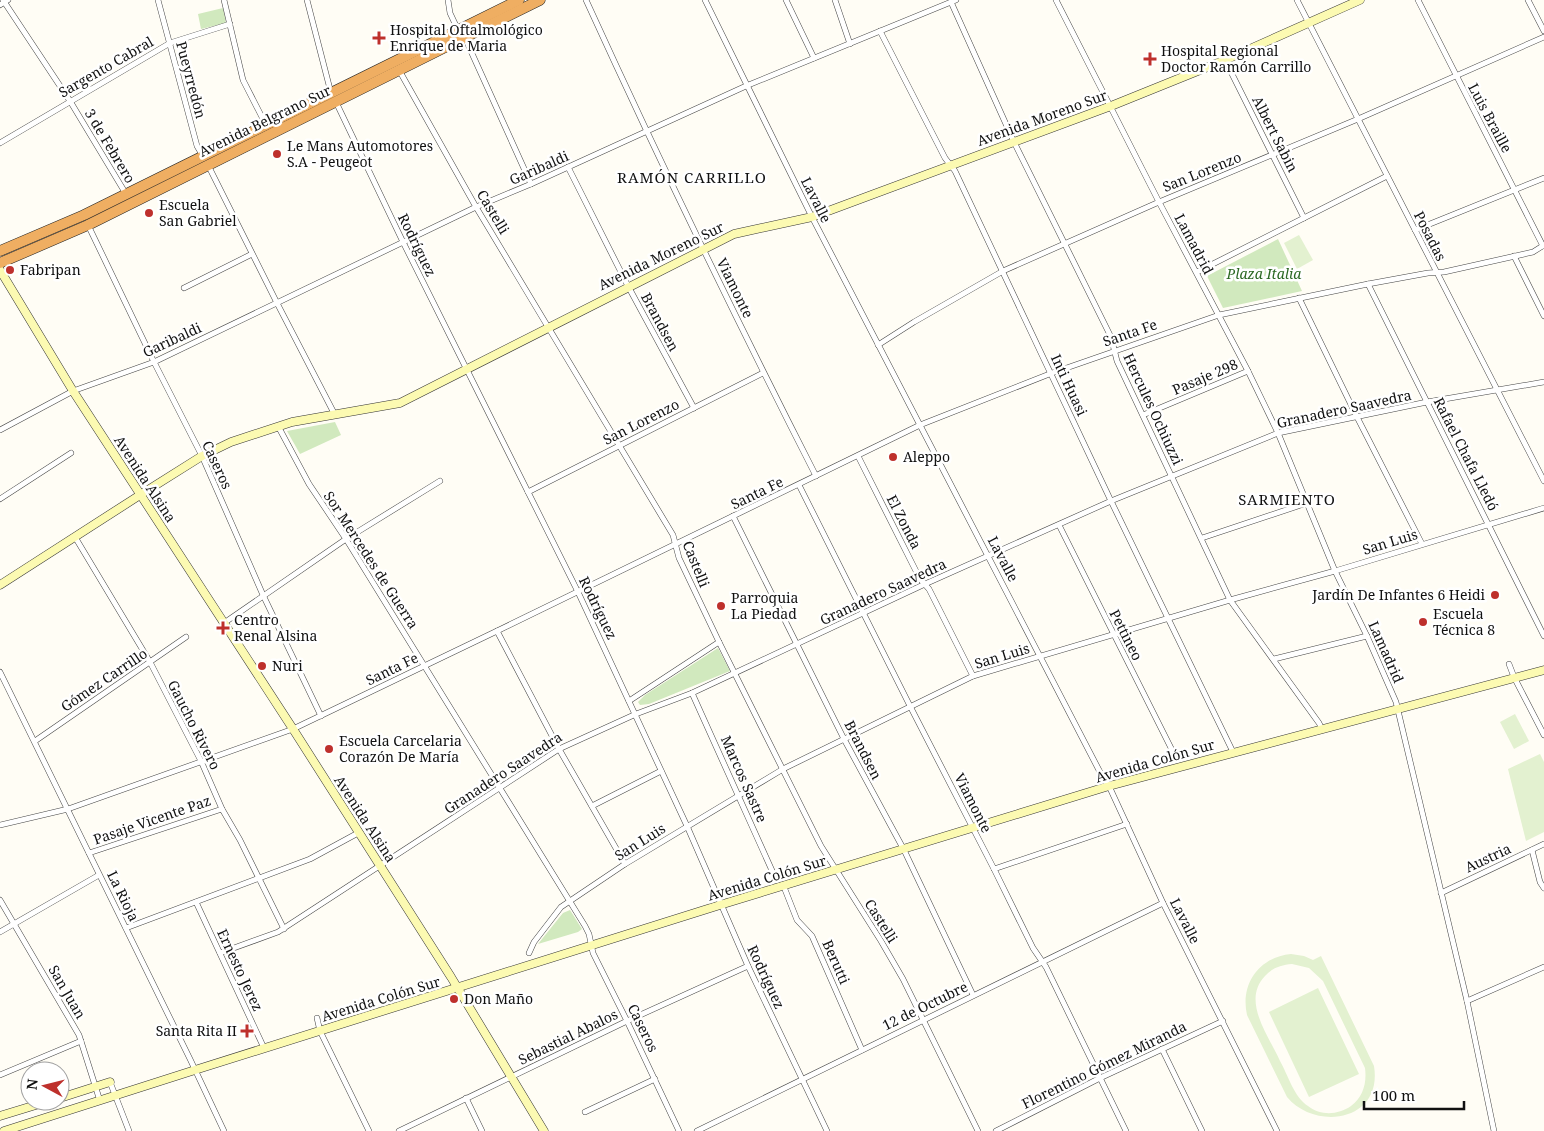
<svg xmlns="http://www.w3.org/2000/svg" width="1544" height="1131" viewBox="0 0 1544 1131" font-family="'Noto Serif',serif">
  <rect width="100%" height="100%" fill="#fffdf5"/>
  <g fill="#d1e9be">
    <polygon points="223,8 226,23 201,29 198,14"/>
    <polygon points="1278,239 1302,291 1223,308 1207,276"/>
    <polygon points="335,422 341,435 300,454 287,431"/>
    <polygon points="718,648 730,671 649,704 640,705 638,702 645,695"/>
    <polygon points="570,910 582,929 578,932 538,944 563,913"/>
  </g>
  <g fill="#e3f1d0" fill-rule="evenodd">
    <polygon points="1299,235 1313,260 1297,269 1284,243"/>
    <polygon points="1515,714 1529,741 1514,749 1500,722"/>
    <polygon points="1540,754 1544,762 1544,832 1526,841 1508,769"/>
    <path d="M1291,954L1304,956L1313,960L1321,956L1374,1066C1383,1122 1315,1131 1287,1097L1247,1015C1240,984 1259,957 1291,954ZM1292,964L1309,968L1323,981L1365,1068C1367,1083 1363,1097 1351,1106C1338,1115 1321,1116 1308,1106C1294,1097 1288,1075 1280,1061C1269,1036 1241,1001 1265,976C1272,968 1281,965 1292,964Z"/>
    <polygon points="1318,988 1359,1074 1309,1097 1269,1012"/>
  </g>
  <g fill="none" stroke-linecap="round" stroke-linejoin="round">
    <defs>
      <g id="street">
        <polyline points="3,0 70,101 126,194"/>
        <polyline points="158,0 197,146 204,158"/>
        <polyline points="224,0 243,80 266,125"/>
        <polyline points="307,0 331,93"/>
        <polyline points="448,0 450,13 458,30"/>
        <path d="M586,0C659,160 736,319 816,476"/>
        <polyline points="705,0 812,217 1101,774 1109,786 1163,903 1277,1131"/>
        <polyline points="786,0 814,58"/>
        <polyline points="835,0 850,44"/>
        <polyline points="1056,0 1159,202 1248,371 1278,433 1335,571 1367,636 1396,702 1467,1001 1494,1131"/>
        <polyline points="1297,0 1544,481"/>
        <polyline points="1418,0 1543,246"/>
        <polyline points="1528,0 1544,31"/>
        <polyline points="951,2 1014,142 1111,337 1117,361 1230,600 1319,723 1322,729"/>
        <polyline points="0,5 8,0"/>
        <polyline points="880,31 945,158 955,171 1111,501 1233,752"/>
        <polyline points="465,38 531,184"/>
        <polyline points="1225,60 1304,218"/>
        <polyline points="399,70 476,207 673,535 679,558 719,642 821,846 881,941 903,979 978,1131"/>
        <polyline points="335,100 403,242 578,592 687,826 748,966 827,1131"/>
        <polyline points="0,143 170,43 230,24"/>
        <polyline points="208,165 277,303 335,415"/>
        <polyline points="568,167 628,286 694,408"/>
        <polyline points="88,225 154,362 202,456 263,595 321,716"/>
        <polyline points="1415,230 1544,178"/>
        <polyline points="1514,256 1544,316"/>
        <polyline points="1197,272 1387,176"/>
        <polyline points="1368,284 1544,636"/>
        <polyline points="184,288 252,254"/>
        <polyline points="1299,298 1357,417 1422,544"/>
        <polyline points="878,345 914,322 1003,271 1159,202 1358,119 1544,37"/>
        <polyline points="1143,415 1248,371"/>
        <polyline points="278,426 309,484 346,539 585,926 589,934 593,953 627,1021 679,1131"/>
        <polyline points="0,430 73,391 154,362 476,207 531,184 746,86 956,0"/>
        <polyline points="858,456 920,579 929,589 973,676"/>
        <polyline points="799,485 910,706 994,869 1033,948 1046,967 1126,1131"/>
        <polyline points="528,492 763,373"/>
        <polyline points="0,499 71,453"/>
        <polyline points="733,516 844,739 904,850 973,995"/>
        <polyline points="1059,525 1174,754"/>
        <polyline points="75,537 150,662 201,761 222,809 240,840 284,929"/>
        <polyline points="1202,538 1307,503"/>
        <polyline points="224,623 346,539 440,481"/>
        <polyline points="497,631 559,749 625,864"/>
        <polyline points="1274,659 1367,636"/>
        <polyline points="1509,664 1514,677 1544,735"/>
        <polyline points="0,672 190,1059 224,1131"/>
        <polyline points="692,693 774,875"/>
        <polyline points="629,701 719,642"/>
        <polyline points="35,741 186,637"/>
        <polyline points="592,806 661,771"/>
        <polyline points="0,825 68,809 293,729 497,631 920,425 1052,373 1219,315 1368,284 1428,273 1444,272 1533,252 1544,245"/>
        <polyline points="1532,850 1540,882 1544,888"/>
        <polyline points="89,853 222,809"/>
        <polyline points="994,869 1127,824"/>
        <polyline points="784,887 797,920 812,936 862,1050"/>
        <polyline points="1441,893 1544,844"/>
        <polyline points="0,900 79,1035 100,1101"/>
        <polyline points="196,902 264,1048"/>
        <polyline points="126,928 310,859 358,833"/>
        <polyline points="0,932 99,875"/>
        <polyline points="220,953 278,932 559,749 636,714 692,693 925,584 1111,501 1278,433 1427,402 1544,382"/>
        <polyline points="529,953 534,942 561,907 625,864 783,769 973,676 1230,600 1335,571 1544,508"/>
        <polyline points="1467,1001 1544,967"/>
        <polyline points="317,1018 320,1031 369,1131"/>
        <polyline points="1162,1049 1202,1131"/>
        <polyline points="0,1075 81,1041"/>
        <polyline points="110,1082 129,1131"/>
        <polyline points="466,1098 482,1131"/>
        <polyline points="585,1112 655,1079"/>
        <polyline points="399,1131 627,1021 748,966"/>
        <polyline points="697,1131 1163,903"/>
        <polyline points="996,1131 1100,1078 1223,1021"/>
      </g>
      <g id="secondary">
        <polyline points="0,270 73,391 293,729 451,977 544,1131"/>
        <polyline points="0,585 140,495 202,456 231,442 292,422 400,403 734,234 812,217 1111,106 1225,60 1360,0"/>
        <polyline points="60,1098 110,1082"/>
        <polyline points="0,1116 49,1101"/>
        <polyline points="4,1131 195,1070 720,905 1109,786 1544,670"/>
      </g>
      <g id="highway">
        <polyline points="0,251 84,215 519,0"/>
        <polyline points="0,263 88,225 540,0"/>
      </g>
    </defs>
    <use href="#street" stroke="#444" stroke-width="6"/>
    <use href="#secondary" stroke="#333" stroke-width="9"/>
    <use href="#highway" stroke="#222" stroke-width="11"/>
    <use href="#street" stroke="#fff" stroke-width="5"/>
    <use href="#secondary" stroke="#fcfab2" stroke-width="8"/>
    <use href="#highway" stroke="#efae62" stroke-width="10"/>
  </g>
  <g fill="#be302c" stroke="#fff" stroke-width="2">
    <path d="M376.5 30.5h5v5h5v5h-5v5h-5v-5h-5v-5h5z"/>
    <path d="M1147.5 51.5h5v5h5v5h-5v5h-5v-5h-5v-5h5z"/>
    <circle cx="277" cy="154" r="5"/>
    <circle cx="149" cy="213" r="5"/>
    <circle cx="10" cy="270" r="5"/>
    <circle cx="893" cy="457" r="5"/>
    <circle cx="1495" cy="595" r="5"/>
    <circle cx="721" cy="606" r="5"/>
    <circle cx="1423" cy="622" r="5"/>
    <path d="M220.5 620.5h5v5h5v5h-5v5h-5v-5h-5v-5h5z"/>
    <circle cx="262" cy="666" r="5"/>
    <circle cx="329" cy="749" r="5"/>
    <circle cx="454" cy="999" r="5"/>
    <path d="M244.5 1023.5h5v5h5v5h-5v5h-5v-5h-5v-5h5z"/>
  </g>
  <g text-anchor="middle" stroke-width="5" stroke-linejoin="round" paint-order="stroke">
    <g font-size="14" fill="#111" stroke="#fff" text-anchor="start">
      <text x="390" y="35">Hospital Oftalmológico<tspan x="390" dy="16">Enrique de Maria</tspan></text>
      <text x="1161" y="56">Hospital Regional<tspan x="1161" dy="16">Doctor Ramón Carrillo</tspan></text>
      <text x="287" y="151">Le Mans Automotores<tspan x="287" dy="16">S.A - Peugeot</tspan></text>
      <text x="159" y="210">Escuela<tspan x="159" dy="16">San Gabriel</tspan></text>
      <text x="20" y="275">Fabripan</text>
      <text x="903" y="462">Aleppo</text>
      <text x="1485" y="600" text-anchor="end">Jardín De Infantes 6 Heidi</text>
      <text x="731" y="603">Parroquia<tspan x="731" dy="16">La Piedad</tspan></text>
      <text x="1433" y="619">Escuela<tspan x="1433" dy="16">Técnica 8</tspan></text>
      <text x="234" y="625">Centro<tspan x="234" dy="16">Renal Alsina</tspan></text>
      <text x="272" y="671">Nuri</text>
      <text x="339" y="746">Escuela Carcelaria<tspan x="339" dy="16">Corazón De María</tspan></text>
      <text x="464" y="1004">Don Maño</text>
      <text x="237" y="1036" text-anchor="end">Santa Rita II</text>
    </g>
    <g font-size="14" fill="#111" stroke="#fff">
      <text transform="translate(106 67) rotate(-30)" y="5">Sargento Cabral</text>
      <text transform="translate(191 80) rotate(75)" y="5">Pueyrredón</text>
      <text transform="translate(1042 118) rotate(-20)" y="5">Avenida Moreno Sur</text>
      <text transform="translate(1490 118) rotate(62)" y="5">Luis Braille</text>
      <text transform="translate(265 121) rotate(-26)" y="5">Avenida Belgrano Sur</text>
      <text transform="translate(1275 134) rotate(63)" y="5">Albert Sabin</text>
      <text transform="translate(110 146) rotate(59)" y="5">3 de Febrero</text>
      <text transform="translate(539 168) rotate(-24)" y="5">Garibaldi</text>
      <text transform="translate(1202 172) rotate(-22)" y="5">San Lorenzo</text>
      <text transform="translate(816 200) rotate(63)" y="5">Lavalle</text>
      <text transform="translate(493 212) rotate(59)" y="5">Castelli</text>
      <text transform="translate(1430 236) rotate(63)" y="5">Posadas</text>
      <text transform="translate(1194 244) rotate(62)" y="5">Lamadrid</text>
      <text transform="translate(417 245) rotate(64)" y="5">Rodríguez</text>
      <text transform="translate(661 256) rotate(-26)" y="5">Avenida Moreno Sur</text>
      <text transform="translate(735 288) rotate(64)" y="5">Viamonte</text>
      <text transform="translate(660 322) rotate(62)" y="5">Brandsen</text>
      <text transform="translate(1130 333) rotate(-19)" y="5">Santa Fe</text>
      <text transform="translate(172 340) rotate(-25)" y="5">Garibaldi</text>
      <text transform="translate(1205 377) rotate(-23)" y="5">Pasaje 298</text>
      <text transform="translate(1069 385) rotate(65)" y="5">Inti Huasi</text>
      <text transform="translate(1153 409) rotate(65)" y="5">Hercules Ochiuzzi</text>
      <text transform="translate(1344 409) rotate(-12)" y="5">Granadero Saavedra</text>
      <text transform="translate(641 422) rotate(-27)" y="5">San Lorenzo</text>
      <text transform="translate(1466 454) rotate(63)" y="5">Rafael Chafa Lledó</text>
      <text transform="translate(217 465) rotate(65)" y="5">Caseros</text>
      <text transform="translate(145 479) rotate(57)" y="5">Avenida Alsina</text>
      <text transform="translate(757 493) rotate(-26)" y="5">Santa Fe</text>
      <text transform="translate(904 522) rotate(63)" y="5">El Zonda</text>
      <text transform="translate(1390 542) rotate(-17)" y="5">San Luis</text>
      <text transform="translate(1003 559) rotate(62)" y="5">Lavalle</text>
      <text transform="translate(371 560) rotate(57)" y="5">Sor Mercedes de Guerra</text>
      <text transform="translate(696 564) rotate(68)" y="5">Castelli</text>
      <text transform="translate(883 592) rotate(-25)" y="5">Granadero Saavedra</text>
      <text transform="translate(598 608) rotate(64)" y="5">Rodríguez</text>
      <text transform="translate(1126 635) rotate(63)" y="5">Pettineo</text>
      <text transform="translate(1386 652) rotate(66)" y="5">Lamadrid</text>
      <text transform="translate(1002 656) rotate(-17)" y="5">San Luis</text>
      <text transform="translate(392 669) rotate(-26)" y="5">Santa Fe</text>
      <text transform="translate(104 680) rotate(-34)" y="5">Gómez Carrillo</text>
      <text transform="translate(194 725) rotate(63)" y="5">Gaucho Rivero</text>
      <text transform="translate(863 750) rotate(63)" y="5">Brandsen</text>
      <text transform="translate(1155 761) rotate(-16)" y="5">Avenida Colón Sur</text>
      <text transform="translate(503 773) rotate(-33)" y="5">Granadero Saavedra</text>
      <text transform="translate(744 779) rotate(66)" y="5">Marcos Sastre</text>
      <text transform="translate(973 803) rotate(63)" y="5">Viamonte</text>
      <text transform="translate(365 819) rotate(57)" y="5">Avenida Alsina</text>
      <text transform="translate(152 820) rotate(-19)" y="5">Pasaje Vicente Paz</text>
      <text transform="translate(640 842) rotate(-32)" y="5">San Luis</text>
      <text transform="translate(1488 858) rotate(-25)" y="5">Austria</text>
      <text transform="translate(767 878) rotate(-17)" y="5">Avenida Colón Sur</text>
      <text transform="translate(123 896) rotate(64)" y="5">La Rioja</text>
      <text transform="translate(881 921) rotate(58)" y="5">Castelli</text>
      <text transform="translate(1185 921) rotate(63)" y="5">Lavalle</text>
      <text transform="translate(836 962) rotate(66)" y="5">Berutti</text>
      <text transform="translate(240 970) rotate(65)" y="5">Ernesto Jerez</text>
      <text transform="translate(766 977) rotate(65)" y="5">Rodríguez</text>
      <text transform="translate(67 992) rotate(60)" y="5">San Juan</text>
      <text transform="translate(381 999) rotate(-17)" y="5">Avenida Colón Sur</text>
      <text transform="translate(925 1006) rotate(-26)" y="5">12 de Octubre</text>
      <text transform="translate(643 1028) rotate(64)" y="5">Caseros</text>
      <text transform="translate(568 1037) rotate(-26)" y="5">Sebastial Abalos</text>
      <text transform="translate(1104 1065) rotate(-26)" y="5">Florentino Gómez Miranda</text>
    </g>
    <g font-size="14" font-style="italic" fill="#2b6822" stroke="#fff">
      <text x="1264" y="279">Plaza Italia</text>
    </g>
    <g font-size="15" letter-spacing="1" fill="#111" stroke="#fff">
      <text x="692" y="183">RAMÓN CARRILLO</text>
      <text x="1287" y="505">SARMIENTO</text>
    </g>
  </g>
  <g transform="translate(45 1086) rotate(277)"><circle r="24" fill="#ffffff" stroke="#a0a0a0"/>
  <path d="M0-4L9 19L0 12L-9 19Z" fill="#be302c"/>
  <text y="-8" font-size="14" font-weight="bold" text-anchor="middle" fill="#111111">N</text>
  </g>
  <path d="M1364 1101v8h100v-8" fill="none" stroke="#111111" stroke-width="2.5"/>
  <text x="1372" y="1101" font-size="15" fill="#111111" stroke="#ffffff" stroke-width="4" paint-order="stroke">100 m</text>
</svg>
